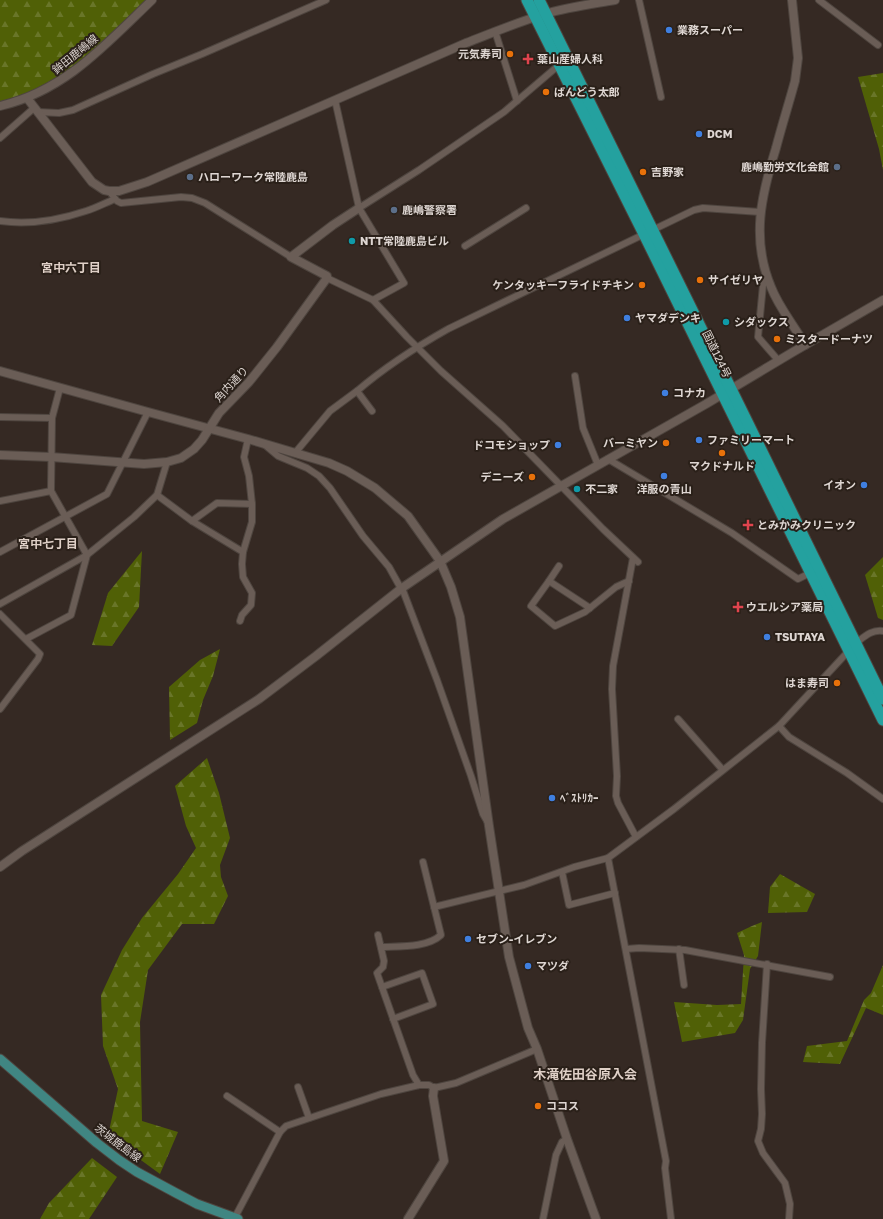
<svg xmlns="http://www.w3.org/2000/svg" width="883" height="1219" viewBox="0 0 883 1219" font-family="'Golos Text','Noto Sans JP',sans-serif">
  <defs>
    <pattern id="forest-firs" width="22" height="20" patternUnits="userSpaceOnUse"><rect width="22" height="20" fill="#506006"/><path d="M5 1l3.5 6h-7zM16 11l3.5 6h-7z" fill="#697629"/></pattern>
  </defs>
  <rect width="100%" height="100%" fill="#352923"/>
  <g fill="url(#forest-firs)">
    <path d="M0,0H146C115,31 85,65 46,85C32,93 15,97 0,102Z"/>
    <polygon points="883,73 883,170 879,149 858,77"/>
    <polygon points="142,551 139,607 112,646 92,645 108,593"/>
    <polygon points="883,557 883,620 878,618 865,575"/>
    <polygon points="220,649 213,676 203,700 197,723 170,740 169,687 200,660"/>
    <polygon points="207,758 219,793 230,838 220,865 221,877 228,896 214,924 182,924 148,970 140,1022 142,1121 178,1132 160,1174 108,1136 118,1089 103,1046 101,995 122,950 142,918 178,874 196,848 186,826 175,786"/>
    <polygon points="780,874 815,894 807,912 768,913 770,887"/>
    <polygon points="762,922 758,956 750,969 743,1020 735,1033 682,1042 674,1002 717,1005 741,1004 744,955 737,933 752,926"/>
    <polygon points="883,965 883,1015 866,1008 840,1064 803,1062 807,1046 847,1041 864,1000 871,993"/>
    <polygon points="92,1158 117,1177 89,1219 40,1219 49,1203"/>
  </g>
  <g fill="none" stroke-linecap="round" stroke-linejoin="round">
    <defs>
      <g id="street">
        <polyline points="639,0 661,97"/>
        <polyline points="819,0 878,45"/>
        <polyline points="495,31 517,101"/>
        <polyline points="335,100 359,208 404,283 373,300"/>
        <polyline points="38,112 59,113 73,110 153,74 202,54 326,0"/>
        <polyline points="0,138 34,108"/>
        <polyline points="109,191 117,201 121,203 181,197 192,198 205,203 291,257"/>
        <polyline points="359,208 419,170 504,112 559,65"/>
        <path d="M0,221C28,225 59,220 86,211C96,208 105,203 115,199"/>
        <polyline points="465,246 526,208"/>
        <polyline points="766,276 763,285 758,337 778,360"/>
        <polyline points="327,278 373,300 407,337 441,371 503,426 603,529 638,562"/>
        <polyline points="575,376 583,428 598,465"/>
        <path d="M372,411L357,391C385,367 416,347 448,329L694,210L703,208L760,212"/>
        <polyline points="0,417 52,418"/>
        <polyline points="265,445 278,456 307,468 319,476 330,488 363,536 389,567 399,585 402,588 437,680 471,776 483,814 487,821"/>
        <polyline points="295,453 330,411 357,391"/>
        <polyline points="608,459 732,533 798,579 812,572"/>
        <polyline points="157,495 192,521 243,552"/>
        <polyline points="0,501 51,491"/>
        <polyline points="192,521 217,503 252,504"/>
        <polyline points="0,552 107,494 148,412"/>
        <polyline points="633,558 613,666 612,689 617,776 616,796 618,803 636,837"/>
        <polyline points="559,566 549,581 590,608"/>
        <polyline points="549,581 531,606 555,626 585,612 616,587 629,581"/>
        <polyline points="0,604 87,555 134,517 157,495 167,462"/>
        <polyline points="0,614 40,654 38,659 0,709"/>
        <polyline points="240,621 242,615 251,605 252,593 243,577 242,564 243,552 252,522 252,504 249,476 244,457 248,439"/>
        <polyline points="26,639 71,615 87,555 51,491 52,418 60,388"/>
        <polyline points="678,719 722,769"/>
        <polyline points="779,726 789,737 847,773 883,799"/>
        <polyline points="608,858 666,1161 665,1168 671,1219"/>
        <polyline points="562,872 569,905 615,893"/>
        <path d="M434,907L524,885L574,867L608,858L674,809L779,726L856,643C864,637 872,629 883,631"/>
        <polyline points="378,935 384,961 383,967 377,973 413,1075 419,1085"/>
        <path d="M381,947C399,946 427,948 441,935L423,862"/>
        <polyline points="626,949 639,948 685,950 830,977"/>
        <polyline points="679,949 684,985"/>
        <polyline points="767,964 762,1043 761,1089 762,1114 761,1129 758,1141 763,1153 785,1183 790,1204 789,1219"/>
        <polyline points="382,987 422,973 433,1004 393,1019"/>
        <polyline points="298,1087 309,1118"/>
        <polyline points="227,1096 280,1132"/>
        <polyline points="234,1219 280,1132 286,1126 381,1094 419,1085 429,1085 434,1088 456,1083 537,1049"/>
        <polyline points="543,1219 556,1155 562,1142 567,1139"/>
      </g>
      <g id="secondary">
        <path d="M792,0L798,58L795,81C789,103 782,125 776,148C761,196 751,239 771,287C779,308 794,325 805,345"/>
        <path d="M27,98L92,182L104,190L109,191H119L147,182L466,43C492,33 518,22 545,14C568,7 592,4 615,0"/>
        <path d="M0,106C65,91 106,44 152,0"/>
        <polyline points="0,371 148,412 248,439 329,463 347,471 375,488 408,516 440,561 451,587 460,617 489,826 509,957 528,1028 537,1049 567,1139 596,1219"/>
        <polyline points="0,455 51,457 144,464 167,462 181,458 194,449 202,440 219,413 249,382 277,347 327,278 327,276 291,257 333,225 359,208"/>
        <polyline points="0,867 22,851 259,699 316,656 402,588 503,519 706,404 793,352 883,300"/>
        <polyline points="408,1219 444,1161 433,1096 434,1088"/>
      </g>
      <polyline id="primary" points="0,1059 97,1143 119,1160 137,1172 176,1193 197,1204 238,1219"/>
      <g id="highway">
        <polyline points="527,0 644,234 883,720"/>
        <path d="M539,0C653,234 770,465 883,699"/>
      </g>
    </defs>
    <use href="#street" stroke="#4e453f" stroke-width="8"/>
    <use href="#secondary" stroke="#4e453f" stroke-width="10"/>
    <use href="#primary" stroke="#4e453f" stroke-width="11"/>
    <use href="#highway" stroke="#4e453f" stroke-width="13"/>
    <use href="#street" stroke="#6a5d56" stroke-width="6"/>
    <use href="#secondary" stroke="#6a5d56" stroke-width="8"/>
    <use href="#primary" stroke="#408682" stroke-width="9"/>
    <use href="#highway" stroke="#24a19f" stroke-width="11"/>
  </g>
  <g fill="#3f7fe0" stroke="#2a2019" stroke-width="1.5">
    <circle cx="669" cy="30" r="4"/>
    <circle cx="699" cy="134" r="4"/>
    <circle cx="627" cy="318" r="4"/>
    <circle cx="665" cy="393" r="4"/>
    <circle cx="699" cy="440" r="4"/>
    <circle cx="558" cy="445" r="4"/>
    <circle cx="664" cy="476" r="4"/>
    <circle cx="864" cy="485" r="4"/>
    <circle cx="767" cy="637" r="4"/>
    <circle cx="552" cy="798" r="4"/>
    <circle cx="468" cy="939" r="4"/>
    <circle cx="528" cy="966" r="4"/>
  </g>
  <g fill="#e8710a" stroke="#2a2019" stroke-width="1.5">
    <circle cx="510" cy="54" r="4"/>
    <circle cx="546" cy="92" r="4"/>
    <circle cx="643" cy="172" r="4"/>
    <circle cx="700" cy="280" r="4"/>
    <circle cx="642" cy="285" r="4"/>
    <circle cx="777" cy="339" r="4"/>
    <circle cx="666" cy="443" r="4"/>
    <circle cx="722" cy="453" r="4"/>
    <circle cx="532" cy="477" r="4"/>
    <circle cx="837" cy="683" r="4"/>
    <circle cx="538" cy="1106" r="4"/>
  </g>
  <g fill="#e0444e" stroke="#2a2019" stroke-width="1.5">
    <path d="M526 53h4v4h4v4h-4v4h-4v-4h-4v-4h4z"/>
    <path d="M746 519h4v4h4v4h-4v4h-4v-4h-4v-4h4z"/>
    <path d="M736 601h4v4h4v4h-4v4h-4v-4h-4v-4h4z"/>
  </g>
  <g fill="#5c6f8a" stroke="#2a2019" stroke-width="1.5">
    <circle cx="837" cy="167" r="4"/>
    <circle cx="190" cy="177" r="4"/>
    <circle cx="394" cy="210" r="4"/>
  </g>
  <g fill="#0f9aa8" stroke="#2a2019" stroke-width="1.5">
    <circle cx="352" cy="241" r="4"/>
    <circle cx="726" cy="322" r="4"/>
    <circle cx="577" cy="489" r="4"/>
  </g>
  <g text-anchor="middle" stroke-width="4" stroke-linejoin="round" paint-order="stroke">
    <g font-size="11" font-weight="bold" fill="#ded6d2" stroke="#2a2019" text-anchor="start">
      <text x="677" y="34">業務スーパー</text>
      <text x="502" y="58" text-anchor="end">元気寿司</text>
      <text x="537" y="63">葉山産婦人科</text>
      <text x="554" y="96">ばんどう太郎</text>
      <text x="707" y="138">DCM</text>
      <text x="829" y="171" text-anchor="end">鹿嶋勤労文化会館</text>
      <text x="651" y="176">吉野家</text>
      <text x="198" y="181">ハローワーク常陸鹿島</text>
      <text x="402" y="214">鹿嶋警察署</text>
      <text x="360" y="245">NTT常陸鹿島ビル</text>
      <text x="708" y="284">サイゼリヤ</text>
      <text x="634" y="289" text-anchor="end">ケンタッキーフライドチキン</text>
      <text x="635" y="322">ヤマダデンキ</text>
      <text x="734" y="326">シダックス</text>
      <text x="785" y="343">ミスタードーナツ</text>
      <text x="673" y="397">コナカ</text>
      <text x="707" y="444">ファミリーマート</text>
      <text x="658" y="447" text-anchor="end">バーミヤン</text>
      <text x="550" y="449" text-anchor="end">ドコモショップ</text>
      <text x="722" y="470" text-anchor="middle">マクドナルド</text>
      <text x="524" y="481" text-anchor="end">デニーズ</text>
      <text x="856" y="489" text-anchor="end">イオン</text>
      <text x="585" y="493">不二家</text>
      <text x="664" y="493" text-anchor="middle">洋服の青山</text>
      <text x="757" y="529">とみかみクリニック</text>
      <text x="746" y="611">ウエルシア薬局</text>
      <text x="775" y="641">TSUTAYA</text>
      <text x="829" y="687" text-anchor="end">はま寿司</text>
      <text x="560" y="802">ﾍﾞｽﾄﾘｶｰ</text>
      <text x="476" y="943">セブン-イレブン</text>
      <text x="536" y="970">マツダ</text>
      <text x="546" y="1110">ココス</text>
    </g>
    <g font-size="11" fill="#ded6d2" stroke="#2a2019">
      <text transform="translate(75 54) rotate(-39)" y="4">鉾田鹿嶋線</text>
      <text transform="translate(717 354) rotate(64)" y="4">国道124号</text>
      <text transform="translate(231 384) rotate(-47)" y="4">角内通り</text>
      <text transform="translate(118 1143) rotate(37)" y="4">茨城鹿島線</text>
    </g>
    <g font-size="12" font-weight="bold" fill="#dfd0c7" stroke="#2a2019">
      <text x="71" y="272">宮中六丁目</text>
      <text x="48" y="548">宮中七丁目</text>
    </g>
    <g font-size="13" font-weight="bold" fill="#dfd0c7" stroke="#2a2019">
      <text x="585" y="1079">木滝佐田谷原入会</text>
    </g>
  </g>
</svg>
